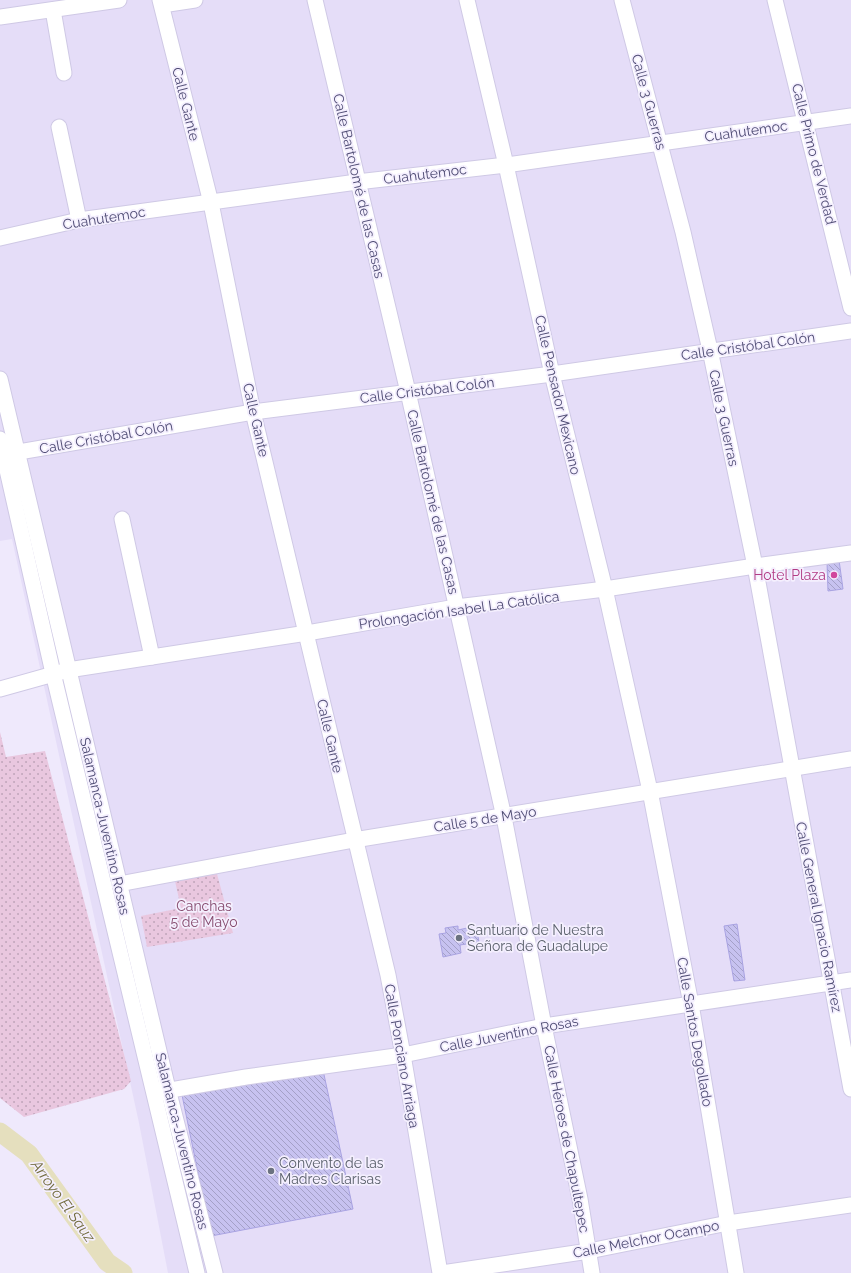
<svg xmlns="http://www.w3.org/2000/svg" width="851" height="1273" viewBox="0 0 851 1273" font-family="Raleway,sans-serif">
  <defs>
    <pattern id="park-dots" width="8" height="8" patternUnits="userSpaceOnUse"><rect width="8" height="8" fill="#e9c7df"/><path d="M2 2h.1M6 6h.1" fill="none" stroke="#bfa4b9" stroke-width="1.8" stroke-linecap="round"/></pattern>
    <pattern id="building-back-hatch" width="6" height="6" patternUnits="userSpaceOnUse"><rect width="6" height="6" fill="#c7c2f0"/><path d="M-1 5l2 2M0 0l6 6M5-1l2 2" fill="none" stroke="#a4a0c7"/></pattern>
  </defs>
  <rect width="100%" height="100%" fill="#efe9fc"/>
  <polygon fill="#e5ddf8" points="0,0 851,0 851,1273 168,1273 139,1123 12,539 0,541"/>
  <g fill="url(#park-dots)">
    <polygon points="0,732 6,757 45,751 131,1081 124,1089 24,1117 0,1098"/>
    <polygon points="217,874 233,933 147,947 141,916 181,908 175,881"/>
  </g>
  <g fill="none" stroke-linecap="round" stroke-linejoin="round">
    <polyline stroke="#e5dfbe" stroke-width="19" points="0,1132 29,1154 107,1262 123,1273"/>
  </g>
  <g fill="url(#building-back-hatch)" stroke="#a9a3e2">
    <polygon points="839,560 843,589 828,591 827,562"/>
    <polygon points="737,924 745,980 734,981 724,926"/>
    <polygon points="458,926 458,930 476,926 479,942 460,945 461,953 443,957 439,934 446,933 445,928"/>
    <polygon points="323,1070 353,1209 211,1236 182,1095"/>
  </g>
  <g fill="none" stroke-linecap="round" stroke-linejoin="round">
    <defs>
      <g id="minor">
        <polyline points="160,0 211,203 253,412 388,975 403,1055 440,1273"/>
        <polyline points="315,0 408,392 504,817 544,1026 580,1199 592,1273"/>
        <polyline points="467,0 506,165 552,374 605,589 650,791 691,1004 736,1273"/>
        <polyline points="622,0 683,232 710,350 755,566 851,1089"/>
        <polyline points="775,0 851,308"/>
        <polyline points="162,5 195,0"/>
        <polyline points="53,10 64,73"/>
        <polyline points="0,17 119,0"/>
        <polyline points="59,127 79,220"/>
        <polyline points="0,238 79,220 357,182 506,165 851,116"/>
        <polyline points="0,379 168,1089 215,1273"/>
        <polyline points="0,439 53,673 197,1273"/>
        <polyline points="7,454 253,412 552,374 851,331"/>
        <polyline points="122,519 152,657"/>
        <polyline points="0,689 68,670 307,633 456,607 605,589 755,566 851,553"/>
        <polyline points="119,884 354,840 851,759"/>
        <polyline points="159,1092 246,1077 403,1055 544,1026 851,980"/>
        <polyline points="442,1273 589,1251 728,1223 851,1205"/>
      </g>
    </defs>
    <use href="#minor" stroke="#cfc9e5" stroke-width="17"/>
    <use href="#minor" stroke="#fff" stroke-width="15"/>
  </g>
  <circle fill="#d1479c" stroke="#f4effe" stroke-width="1.5" cx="834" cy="575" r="4"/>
  <g fill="#6b7280" stroke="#f4effe" stroke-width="1.5">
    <circle cx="459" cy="938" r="4"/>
    <circle cx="271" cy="1171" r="4"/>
  </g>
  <g text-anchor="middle" stroke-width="3.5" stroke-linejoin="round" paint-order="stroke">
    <g font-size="14" fill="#504d75" stroke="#f4effe">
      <text transform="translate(649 102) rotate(75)" y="5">Calle 3 Guerras</text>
      <text transform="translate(186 104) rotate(76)" y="5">Calle Gante</text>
      <text transform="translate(746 131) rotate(-8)" y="5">Cuahutemoc</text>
      <text transform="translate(814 154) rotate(76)" y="5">Calle Primo de Verdad</text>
      <text transform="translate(425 174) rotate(-7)" y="5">Cuahutemoc</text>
      <text transform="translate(359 186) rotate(77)" y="5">Calle Bartolomé de las Casas</text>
      <text transform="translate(104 218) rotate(-9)" y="5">Cuahutemoc</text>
      <text transform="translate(748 346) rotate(-8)" y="5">Calle Cristóbal Colón</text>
      <text transform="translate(427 390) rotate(-7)" y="5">Calle Cristóbal Colón</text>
      <text transform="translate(558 395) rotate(77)" y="5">Calle Pensador Mexicano</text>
      <text transform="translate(724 418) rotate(78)" y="5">Calle 3 Guerras</text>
      <text transform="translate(256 420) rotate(77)" y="5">Calle Gante</text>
      <text transform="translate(106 437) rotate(-10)" y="5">Calle Cristóbal Colón</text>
      <text transform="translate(433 502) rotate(77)" y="5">Calle Bartolomé de las Casas</text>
      <text transform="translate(459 610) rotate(-8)" y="5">Prolongación Isabel La Católica</text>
      <text transform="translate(330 736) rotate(77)" y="5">Calle Gante</text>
      <text transform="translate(485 819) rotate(-9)" y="5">Calle 5 de Mayo</text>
      <text transform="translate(105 826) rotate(77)" y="5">Salamanca-Juventino Rosas</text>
      <text transform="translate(819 917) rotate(79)" y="5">Calle General Ignacio Ramírez</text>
      <text transform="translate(695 1032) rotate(80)" y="5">Calle Santos Degollado</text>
      <text transform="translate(509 1034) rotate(-11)" y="5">Calle Juventino Rosas</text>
      <text transform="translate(402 1056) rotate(80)" y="5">Calle Ponciano Arriaga</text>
      <text transform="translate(567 1139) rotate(79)" y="5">Calle Héroes de Chapultepec</text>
      <text transform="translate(182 1141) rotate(76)" y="5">Salamanca-Juventino Rosas</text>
      <text transform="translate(646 1239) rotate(-11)" y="5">Calle Melchor Ocampo</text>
    </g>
    <g font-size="14" fill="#b23c85" stroke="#f4effe" text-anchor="end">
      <text x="826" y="580">Hotel Plaza</text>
    </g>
    <g font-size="14" fill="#864b6e" stroke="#f4effe">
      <text x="204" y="911">Canchas<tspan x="204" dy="16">5 de Mayo</tspan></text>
    </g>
    <g font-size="14" fill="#5b616d" stroke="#f4effe" text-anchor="start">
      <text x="467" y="935">Santuario de Nuestra<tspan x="467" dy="16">Señora de Guadalupe</tspan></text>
      <text x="279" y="1168">Convento de las<tspan x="279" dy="16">Madres Clarisas</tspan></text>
    </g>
    <g font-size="15" font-style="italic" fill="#726c3e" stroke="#f4effe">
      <text transform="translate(63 1201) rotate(54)" y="5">Arroyo El Sauz</text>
    </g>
  </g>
</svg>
